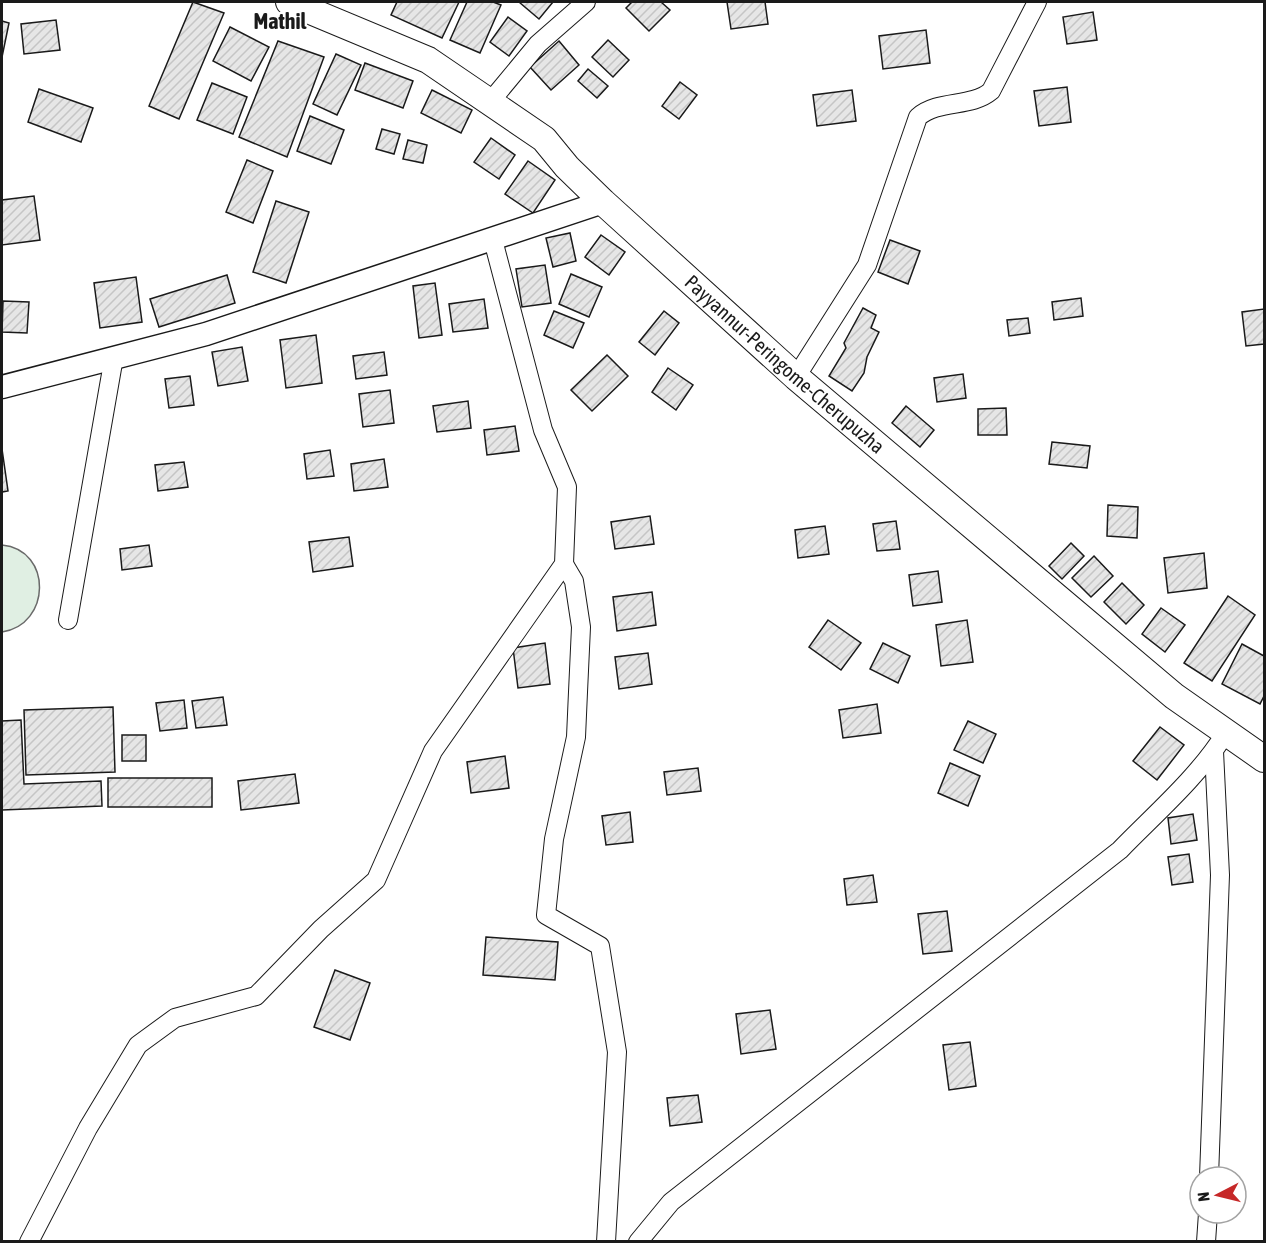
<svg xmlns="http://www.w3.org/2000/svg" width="1266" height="1243" viewBox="0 0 1266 1243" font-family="'Asap Condensed',sans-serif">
  <defs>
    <pattern id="building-hatch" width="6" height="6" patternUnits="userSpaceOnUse" patternTransform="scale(1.5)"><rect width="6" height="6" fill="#e6e6e6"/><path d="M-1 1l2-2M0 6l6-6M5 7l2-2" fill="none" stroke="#c5c5c5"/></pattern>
  </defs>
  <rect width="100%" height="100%" fill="#fff"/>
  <path fill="#e0efe3" stroke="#6a6a6a" stroke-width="1.5" d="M2,545C53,550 51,625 2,632Z"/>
  <g fill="url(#building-hatch)" stroke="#1a1a1a" stroke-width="1.5">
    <polygon points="193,2 224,13 179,119 149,106"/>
    <polygon points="397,2 459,2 442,38 391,15"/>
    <polygon points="467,2 493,2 501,5 480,53 450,40"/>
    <polygon points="519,2 553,2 539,19"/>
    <polygon points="632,2 661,2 670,10 649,31 626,8"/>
    <polygon points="727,2 765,2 768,24 731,29"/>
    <polygon points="1093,12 1097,40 1067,44 1063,17"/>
    <polygon points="508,17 527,31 509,56 490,42"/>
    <polygon points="56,20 60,50 24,54 21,24"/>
    <polygon points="2,21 9,23 2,57"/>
    <polygon points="230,27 269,47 251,81 213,61"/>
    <polygon points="926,30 930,63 883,69 879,36"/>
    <polygon points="608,40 629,60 613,77 592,57"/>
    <polygon points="278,41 324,57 287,157 239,137"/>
    <polygon points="559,41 579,65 551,90 530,67"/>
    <polygon points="336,54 361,65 337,115 313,104"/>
    <polygon points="365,63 413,81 403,108 355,90"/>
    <polygon points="588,69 608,86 597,98 578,81"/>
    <polygon points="680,82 697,95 679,119 662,106"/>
    <polygon points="212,83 247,97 233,134 197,120"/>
    <polygon points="1067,87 1071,122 1039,126 1034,91"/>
    <polygon points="39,89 93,108 81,142 28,122"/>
    <polygon points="432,90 472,110 461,133 421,113"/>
    <polygon points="852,90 856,121 817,126 813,95"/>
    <polygon points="310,116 344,130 331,164 297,151"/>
    <polygon points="382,129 400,134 394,154 376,149"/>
    <polygon points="491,138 515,155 499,179 474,162"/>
    <polygon points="408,140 427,145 423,163 403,159"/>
    <polygon points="247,160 273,171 253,223 226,212"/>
    <polygon points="528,161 555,180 533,213 505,194"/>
    <polygon points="34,196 40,240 2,245 2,200"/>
    <polygon points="276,201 309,212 286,283 253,272"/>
    <polygon points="570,233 576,261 553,267 546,238"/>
    <polygon points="601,235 625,252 609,275 585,257"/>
    <polygon points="890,240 920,251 908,284 878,272"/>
    <polygon points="545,265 551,303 522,307 516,269"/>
    <polygon points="571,274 602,287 589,317 559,304"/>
    <polygon points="227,275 235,303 159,327 150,299"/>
    <polygon points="136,277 142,322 100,328 94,283"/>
    <polygon points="435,283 442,335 419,338 413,286"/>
    <polygon points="1081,298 1083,316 1054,320 1052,302"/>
    <polygon points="484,299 488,328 453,332 449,304"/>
    <polygon points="3,301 29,302 27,333 2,332"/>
    <polygon points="863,308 876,315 871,328 879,332 867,357 864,373 852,391 829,376 846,348 844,343"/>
    <polygon points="1264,309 1264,344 1246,346 1242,312"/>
    <polygon points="554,311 584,323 573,348 544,335"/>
    <polygon points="664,311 679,323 655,355 639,342"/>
    <polygon points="1028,318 1030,333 1009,336 1007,320"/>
    <polygon points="316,335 322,383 286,388 280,340"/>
    <polygon points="242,347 248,381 218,386 212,352"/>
    <polygon points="384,352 387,375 356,379 353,356"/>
    <polygon points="607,355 628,376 592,411 571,390"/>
    <polygon points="668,368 693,385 676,410 652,392"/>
    <polygon points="963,374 966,398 937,402 934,378"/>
    <polygon points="190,376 194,405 169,408 165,379"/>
    <polygon points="390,390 394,423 363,427 359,394"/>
    <polygon points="468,401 471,428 437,432 433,406"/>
    <polygon points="906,406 934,430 920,447 892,423"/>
    <polygon points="1006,408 1007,435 978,435 978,409"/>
    <polygon points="515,426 519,451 487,455 484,430"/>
    <polygon points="1052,442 1090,446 1087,468 1049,464"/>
    <polygon points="2,449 8,491 2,492"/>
    <polygon points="330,450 334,476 307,479 304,454"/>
    <polygon points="384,459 388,487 354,491 351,464"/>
    <polygon points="184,462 188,487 158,491 155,465"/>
    <polygon points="1108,505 1138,507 1137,538 1107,536"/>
    <polygon points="650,516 654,544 615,549 611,522"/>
    <polygon points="896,521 900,549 877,551 873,524"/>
    <polygon points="825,526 829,554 798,558 795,530"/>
    <polygon points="349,537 353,566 313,572 309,542"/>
    <polygon points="1071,543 1084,556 1062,579 1049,566"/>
    <polygon points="149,545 152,566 122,570 120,549"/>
    <polygon points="1204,553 1207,588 1168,593 1164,558"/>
    <polygon points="1094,556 1113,576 1091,597 1072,578"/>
    <polygon points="938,571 942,602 913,606 909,575"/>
    <polygon points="1122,583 1144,605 1126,624 1104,602"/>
    <polygon points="652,592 656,625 617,631 613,597"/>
    <polygon points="1228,596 1255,615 1212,681 1184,663"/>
    <polygon points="1161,608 1185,625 1165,652 1142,634"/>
    <polygon points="828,620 861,643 841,670 809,647"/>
    <polygon points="967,620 973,662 941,666 936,625"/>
    <polygon points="545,643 550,684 518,688 513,648"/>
    <polygon points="883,643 910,656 898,683 870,669"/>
    <polygon points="1242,644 1264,656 1264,696 1260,704 1222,684"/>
    <polygon points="648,653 652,684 619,689 615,657"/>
    <polygon points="223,697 227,725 196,728 192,701"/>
    <polygon points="184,700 187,728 160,731 156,703"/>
    <polygon points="877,704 881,733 843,738 839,710"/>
    <polygon points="113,707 115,772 26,775 24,710"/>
    <polygon points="21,720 24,784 101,781 102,806 2,810 2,721"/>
    <polygon points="968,721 996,734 983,763 954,750"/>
    <polygon points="1160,727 1184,745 1157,780 1133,761"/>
    <rect x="122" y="735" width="24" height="26"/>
    <polygon points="505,756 509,788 471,793 467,762"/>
    <polygon points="950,763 980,776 968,806 938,793"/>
    <polygon points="698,768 701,791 667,795 664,772"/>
    <polygon points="295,774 299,803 241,810 238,781"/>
    <rect x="108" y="778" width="104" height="29"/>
    <polygon points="630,812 633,842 606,845 602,816"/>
    <polygon points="1193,814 1197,840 1171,844 1168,818"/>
    <polygon points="1189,854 1193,882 1172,885 1168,857"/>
    <polygon points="873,875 877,902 847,905 844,879"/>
    <polygon points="947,911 952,951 923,954 918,914"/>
    <polygon points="486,937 558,942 555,980 483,975"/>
    <polygon points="335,970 370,983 350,1040 314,1027"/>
    <polygon points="770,1010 776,1049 741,1054 736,1014"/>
    <polygon points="970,1042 976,1086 949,1090 943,1045"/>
    <polygon points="698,1095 702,1122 670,1126 667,1098"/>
  </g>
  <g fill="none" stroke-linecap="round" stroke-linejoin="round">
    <defs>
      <g id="minor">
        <polyline points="490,102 538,44 586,2"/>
        <path d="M796,377L867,265L918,117C939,99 971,108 991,91L1037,2"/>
        <polyline points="564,564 574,581 581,627 578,692 576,737 554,839 546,915 600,946 617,1052 606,1242"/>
        <polyline points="68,620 114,357"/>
        <polyline points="1209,1177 1220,875 1214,751"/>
        <polyline points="29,1242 88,1128 138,1045 175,1018 256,996 321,929 376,880 433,751 564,564 567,487 543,430 493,240"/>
        <path d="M638,1242L671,1202L1120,850C1156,813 1197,778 1225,734"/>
        <polyline points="1206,1242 1208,1213"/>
      </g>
      <polyline id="tertiary" points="2,387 206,334 603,202"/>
      <g id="secondary">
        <path id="s1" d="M289,2L428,60L544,139L567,167L603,202L796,377L1174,696L1264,759"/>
      </g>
    </defs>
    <use href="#minor" stroke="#1a1a1a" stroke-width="20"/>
    <use href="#tertiary" stroke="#1a1a1a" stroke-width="25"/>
    <use href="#secondary" stroke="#1a1a1a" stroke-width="28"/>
    <use href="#minor" stroke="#fff" stroke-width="18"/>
    <use href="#tertiary" stroke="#fff" stroke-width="22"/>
    <use href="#secondary" stroke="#fff" stroke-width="26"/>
  </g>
  <g text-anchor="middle" stroke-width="4.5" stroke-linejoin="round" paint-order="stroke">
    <g font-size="20" fill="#1a1a1a" stroke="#fff">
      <text dy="7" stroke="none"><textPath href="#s1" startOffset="621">Payyannur-Peringome-Cherupuzha</textPath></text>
    </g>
    <g font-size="22" font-weight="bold" fill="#1a1a1a" stroke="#fff">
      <text x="280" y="29">Mathil</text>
    </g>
  </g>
  <rect width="1266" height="1243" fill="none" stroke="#1a1a1a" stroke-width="6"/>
  <g transform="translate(1218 1195) rotate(263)"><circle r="28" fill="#ffffff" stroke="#a3a3a3" stroke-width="1.5"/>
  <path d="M0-4.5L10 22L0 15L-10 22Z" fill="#c62828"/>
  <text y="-9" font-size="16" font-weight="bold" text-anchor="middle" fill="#1a1a1a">N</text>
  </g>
</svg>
